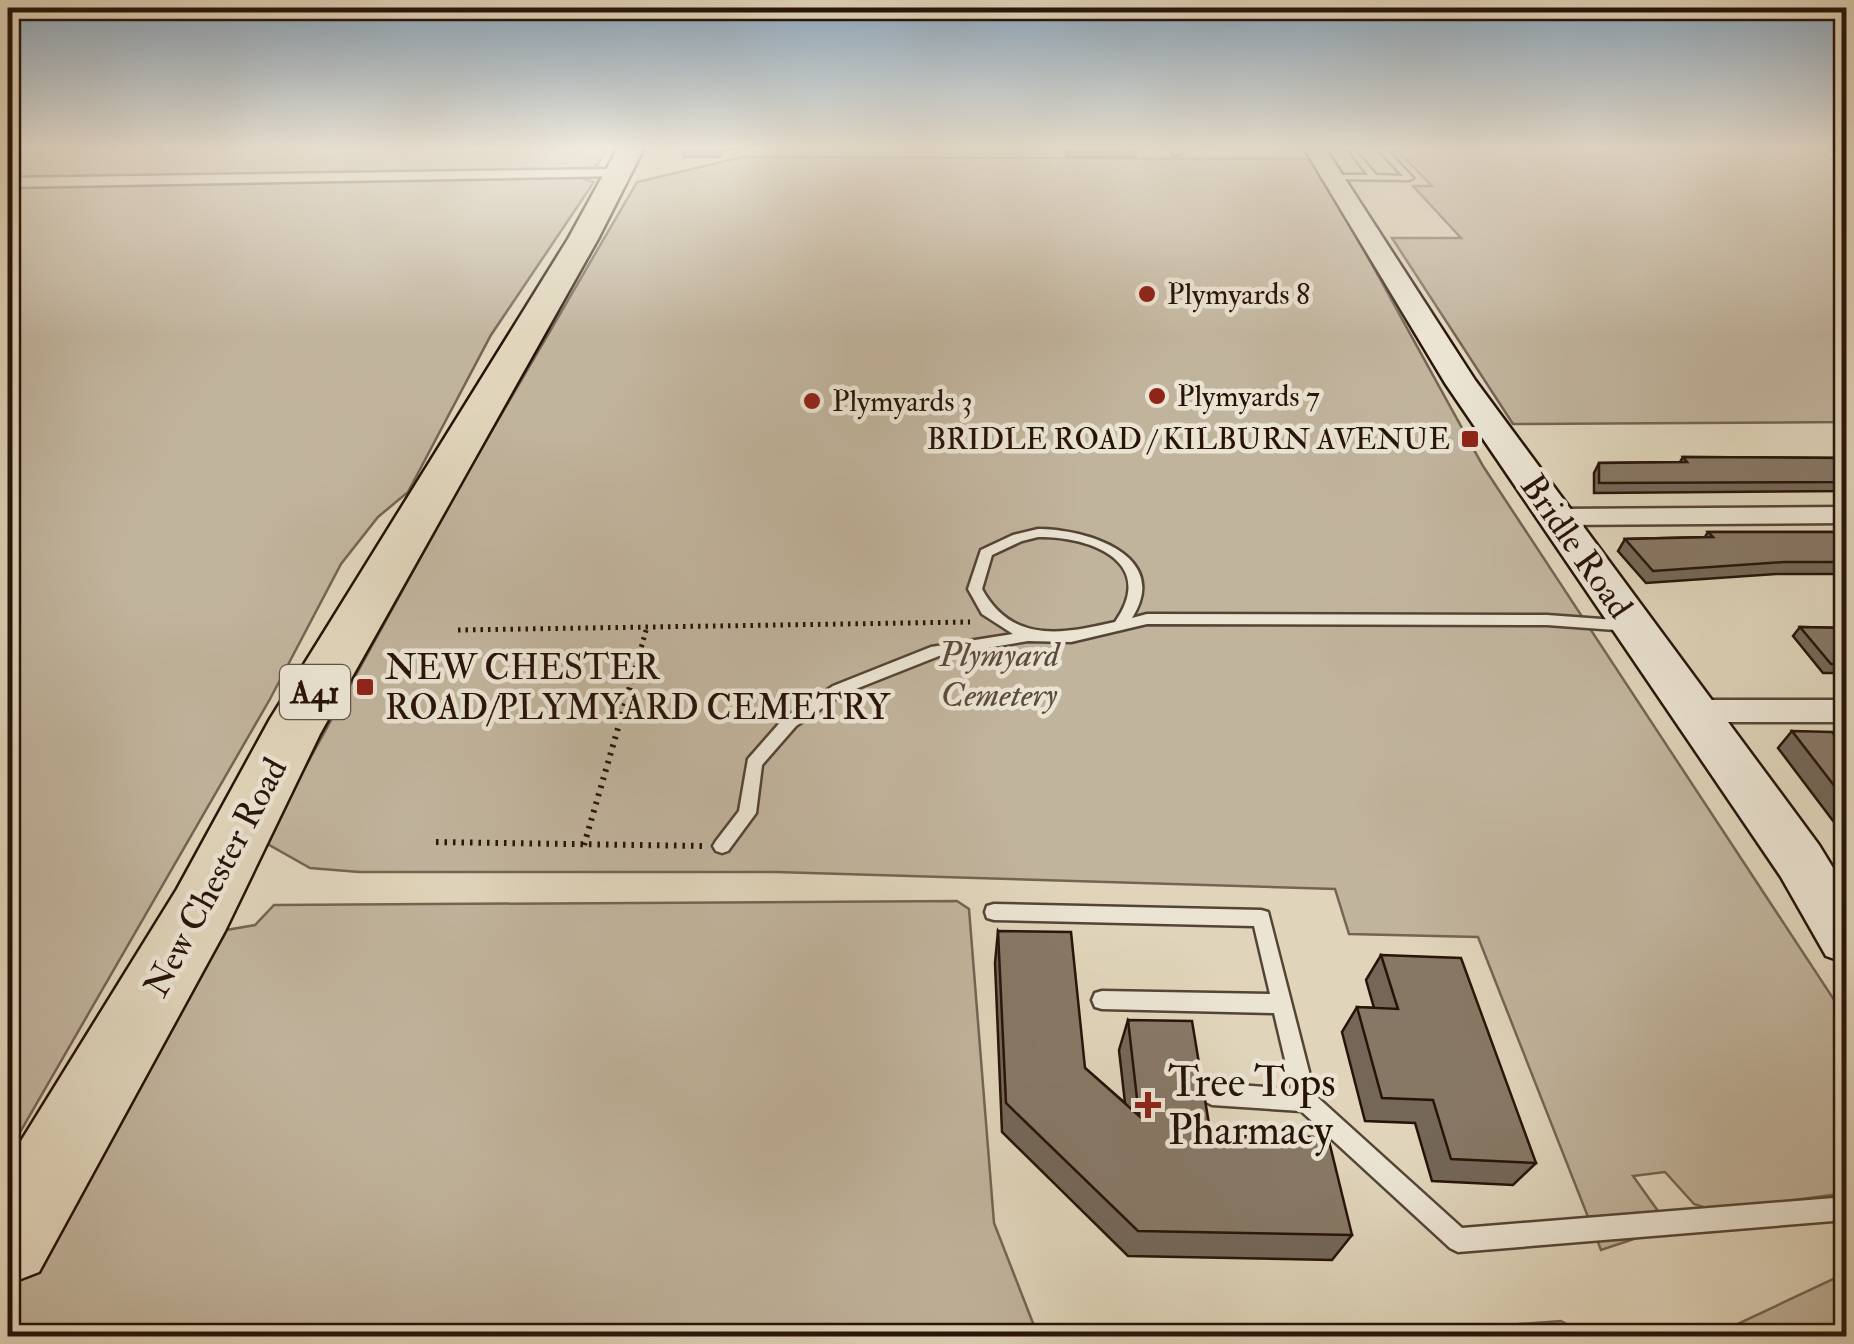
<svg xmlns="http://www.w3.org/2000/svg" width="1854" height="1344" viewBox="0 0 1854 1344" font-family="'IM FELL Double Pica',serif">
  <rect width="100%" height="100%" fill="#e0d5bb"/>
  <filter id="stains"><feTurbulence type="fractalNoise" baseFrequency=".002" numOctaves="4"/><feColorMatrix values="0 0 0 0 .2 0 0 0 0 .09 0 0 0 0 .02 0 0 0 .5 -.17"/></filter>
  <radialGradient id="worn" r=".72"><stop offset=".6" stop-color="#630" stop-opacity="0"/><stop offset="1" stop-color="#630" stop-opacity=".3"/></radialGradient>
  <g fill="#c1b49d" stroke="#746453" stroke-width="2.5">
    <polygon points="8,148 608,148 597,165 581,178 594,182 491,335 408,492 378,517 341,564 270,699 8,1153"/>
    <polygon points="1395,148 1810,148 1846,166 1846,422 1513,424 1392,238 1461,238 1413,186 1432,186"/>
    <polygon points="742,157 1309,159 1316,163 1483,466 1846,1018 1846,1193 1715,1211 1694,1204 1665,1172 1633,1176 1658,1211 1652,1233 1601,1250 1478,937 1349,934 1335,889 776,872 359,872 310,868 264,842 466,475 637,182"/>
    <polygon points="957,901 969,909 994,1223 1038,1336 8,1336 8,1290 215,932 255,925 274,905"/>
    <polygon points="1846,1273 1846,1336 1712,1336"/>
    <polygon points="1561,1321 1588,1336 1361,1336"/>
  </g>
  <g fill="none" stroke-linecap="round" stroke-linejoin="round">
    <defs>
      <g id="lane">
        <polygon points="1171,148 1177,148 1181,153 1174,155"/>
        <polygon points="1353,148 1376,175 1403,176 1378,149 1385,148 1413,178 1409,180 1332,179 1335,175 1368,175 1349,150"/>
        <path d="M1038,529C1086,529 1172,555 1132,618L1147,614L1547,615L1629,621L1636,626L1629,631L1547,625L1147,624L1071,642L1028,641L939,656L843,694L796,726L762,765L756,813L728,851L722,853L716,851L713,846L716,841L739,811L748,759L784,718L833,686L931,647L1013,634L982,614L968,589L981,550L1013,535ZM1038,537C1089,536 1158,561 1115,622C1063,634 1012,644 982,589L992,555L1022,541Z"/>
        <polygon points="994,904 1261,910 1268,912 1315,1095 1462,1228 1846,1197 1846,1220 1458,1252 1450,1248 1301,1111 1212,1105 1204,1101 1201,1094 1204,1087 1212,1083 1292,1089 1274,1013 1102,1009 1095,1007 1092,1000 1095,993 1102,991 1270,994 1254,926 994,920 987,918 985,912 987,906"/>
      </g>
      <g id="street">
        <polygon points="618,169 625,173 623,176 8,187 8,178"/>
        <polygon points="1846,507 1846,523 1557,525 1544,517 1557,509"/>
        <polygon points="1694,700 1846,700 1846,722 1694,722 1683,719 1678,711 1683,703"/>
      </g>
      <polygon id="secondary" points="1304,148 1325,148 1475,380 1819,845 1846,889 1846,963 1826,956 1781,877 1445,383"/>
      <polygon id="highway" points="618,148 644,148 598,239 320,734 225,931 39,1272 8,1284 8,1162 177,889 270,719 568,239"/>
    </defs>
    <use href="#lane" stroke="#554436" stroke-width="5"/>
    <use href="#street" stroke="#554436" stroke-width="5"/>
    <use href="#secondary" stroke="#271309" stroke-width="5"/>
    <use href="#highway" stroke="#271309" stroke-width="5"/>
    <g stroke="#271309" stroke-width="5" stroke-dasharray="2.5 5" stroke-linecap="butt">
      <polyline points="458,630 970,622"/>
      <polyline points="631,683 647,627"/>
    </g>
    <g stroke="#271309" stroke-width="6" stroke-dasharray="2.5 6" stroke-linecap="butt">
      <polyline points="436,842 703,846"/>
      <polyline points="584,845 632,680"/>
    </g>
    <use href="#lane" fill="#ebe4d3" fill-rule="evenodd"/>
    <use href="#street" fill="#ebe4d3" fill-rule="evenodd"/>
    <use href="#secondary" fill="#ebe4d3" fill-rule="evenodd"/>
    <use href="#highway" fill="#e0d5bb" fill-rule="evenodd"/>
  </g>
  <g fill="#746758" stroke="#271309" stroke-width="2.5">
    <polygon points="682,148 741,148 740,149 723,150 720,157 684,157"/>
    <polygon points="1064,148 1137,148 1135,157 1067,157"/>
    <polygon points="1828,148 1846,148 1846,158"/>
    <polygon points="1683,457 1846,458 1846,491 1594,493 1594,473 1599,463 1680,462"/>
    <polygon points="1708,532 1846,532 1846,574 1776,574 1646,583 1618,551 1625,539 1705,537"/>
    <polygon points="1800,627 1846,628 1846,673 1823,673 1793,636"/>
    <polygon points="1792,731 1846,749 1846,838 1778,748"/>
    <polygon points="998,931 1085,1068 1125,1103 1119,1050 1128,1020 1211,1136 1352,1235 1332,1260 1128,1256 1002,1132 995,963"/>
    <polygon points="1381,955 1536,1163 1513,1185 1432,1181 1415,1123 1365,1121 1342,1032 1357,1007 1374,1008 1366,980"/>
  </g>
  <g fill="#877866" stroke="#271309" stroke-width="2.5">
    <polygon points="1683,457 1846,458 1846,482 1599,483 1599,463 1687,462"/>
    <polygon points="1708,532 1846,532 1846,562 1784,562 1653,571 1625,539 1713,537"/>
    <polygon points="1800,627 1846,628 1846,664 1831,664"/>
    <polygon points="1792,731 1832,732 1846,749 1846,801"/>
    <polygon points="998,931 1071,932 1085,1068 1139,1116 1128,1020 1192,1021 1211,1136 1328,1137 1352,1235 1138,1231 1006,1103"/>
    <polygon points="1381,955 1461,958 1536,1163 1451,1159 1433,1100 1382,1098 1357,1007 1398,1009"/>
  </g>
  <linearGradient id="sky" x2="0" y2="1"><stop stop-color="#8ba7be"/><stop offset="0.44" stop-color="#f1ece0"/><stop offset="1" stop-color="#f1ece0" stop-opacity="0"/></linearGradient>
  <rect width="1854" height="336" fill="url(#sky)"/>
  <g fill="#8f2418" stroke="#ebe4d3" stroke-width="4">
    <circle cx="1147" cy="294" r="10"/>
    <circle cx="1157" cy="396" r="10"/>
    <circle cx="812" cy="401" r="10"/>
    <rect x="1460" y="429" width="20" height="20" rx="5"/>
    <rect x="355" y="677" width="20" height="20" rx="5"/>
    <path d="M1143 1090h10v10h10v10h-10v10h-10v-10h-10v-10h10z"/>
  </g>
  <g text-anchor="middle" stroke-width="9" stroke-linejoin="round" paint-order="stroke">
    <g font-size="30" fill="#271309" stroke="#ebe4d3" text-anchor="start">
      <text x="1167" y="304">Plymyards 8</text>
      <text x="1177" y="406">Plymyards 7</text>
      <text x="832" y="411">Plymyards 3</text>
      <text x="1450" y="449" text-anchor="end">BRIDLE ROAD / KILBURN AVENUE</text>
    </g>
    <rect fill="#ebe4d3" stroke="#625246" stroke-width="2.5" x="280" y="665" width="70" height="54" rx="8"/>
    <g font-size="32" font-weight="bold" fill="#271309">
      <text x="315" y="703">A41</text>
    </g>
    <g font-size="35" fill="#271309" stroke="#ebe4d3">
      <text transform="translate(1577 546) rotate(55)" y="12">Bridle Road</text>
      <text transform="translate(215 877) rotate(-62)" y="12">New Chester Road</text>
    </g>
    <g font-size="35" font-style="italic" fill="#5d4b3d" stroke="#ebe4d3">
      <text x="999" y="666">Plymyard<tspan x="999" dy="40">Cemetery</tspan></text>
    </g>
    <g font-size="35" fill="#271309" stroke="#ebe4d3" text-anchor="start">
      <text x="385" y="679">NEW CHESTER<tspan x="385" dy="40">ROAD/PLYMYARD CEMETRY</tspan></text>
    </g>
    <g font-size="42" fill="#271309" stroke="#ebe4d3" text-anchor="start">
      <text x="1168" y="1096">Tree Tops<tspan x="1168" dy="48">Pharmacy</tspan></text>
    </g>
  </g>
  <rect width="1854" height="1344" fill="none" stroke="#e0d5bb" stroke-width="40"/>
  <rect x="10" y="10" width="1834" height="1324" fill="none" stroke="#271309" stroke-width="5"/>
  <rect x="20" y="20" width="1814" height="1304" fill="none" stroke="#271309" stroke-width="2.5"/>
  <rect width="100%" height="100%" filter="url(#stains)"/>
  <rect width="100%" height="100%" fill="url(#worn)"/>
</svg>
